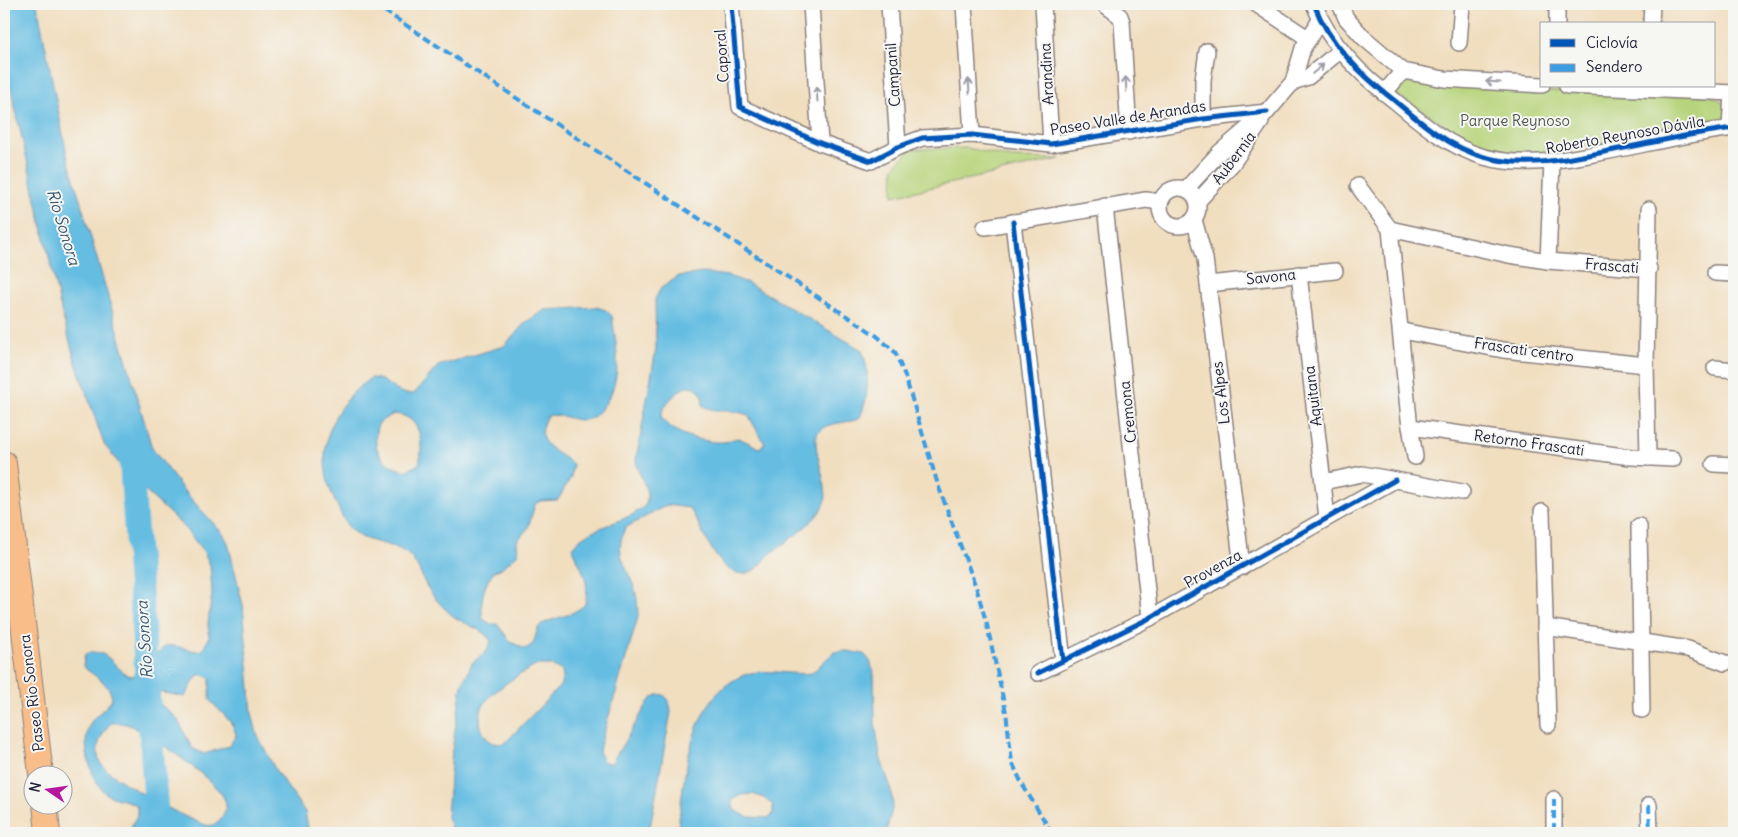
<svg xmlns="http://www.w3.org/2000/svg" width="1738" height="837" viewBox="0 0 1738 837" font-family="Delius,sans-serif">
  <rect width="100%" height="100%" fill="#f6f6f2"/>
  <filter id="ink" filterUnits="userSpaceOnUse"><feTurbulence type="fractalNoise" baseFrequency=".02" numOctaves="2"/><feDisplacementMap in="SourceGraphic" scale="10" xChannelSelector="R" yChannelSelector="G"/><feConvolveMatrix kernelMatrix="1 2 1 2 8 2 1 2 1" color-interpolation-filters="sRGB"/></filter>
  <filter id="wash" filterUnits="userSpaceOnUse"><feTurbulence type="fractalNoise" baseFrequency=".0096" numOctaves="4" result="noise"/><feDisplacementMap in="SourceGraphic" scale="20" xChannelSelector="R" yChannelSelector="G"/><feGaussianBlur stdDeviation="1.12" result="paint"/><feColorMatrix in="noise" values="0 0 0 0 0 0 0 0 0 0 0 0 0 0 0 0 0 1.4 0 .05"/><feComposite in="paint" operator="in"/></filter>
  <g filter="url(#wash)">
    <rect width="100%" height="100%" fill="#f1debf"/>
    <g fill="#b7d47b" stroke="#6c7b5b">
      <polygon points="1404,78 1512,90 1711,95 1725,103 1727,120 1559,151 1511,153 1471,142 1396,94"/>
      <polygon points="968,148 1012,158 1060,159 893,196 894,166 912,149"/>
    </g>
    <g fill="#65bde2" stroke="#44708e" fill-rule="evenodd">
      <path d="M4,4H37L67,155L152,448L184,491L224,535L228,543L243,605L252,713L257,734L276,771L305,812L309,833H128L137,815V806C128,799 117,800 108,795C91,784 80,742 90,724C95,714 107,709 112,698C109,681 94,677 83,666L85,654C107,646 113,667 129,676L136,675L165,646C178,644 189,652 202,651L209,638L208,623L212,593L210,565L204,552L183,526L126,473L104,444L74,357L61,310L4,59ZM202,674L210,678V700C218,711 235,721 236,736L229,746L204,754L192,748L177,718L155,700L156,693L160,692L185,697L197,676ZM111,723C116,723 122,723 126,724C144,729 226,786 226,804C226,810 223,816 219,821C216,825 211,826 206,825C189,821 108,777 101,764C93,750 101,733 111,723Z"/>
      <path d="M704,273L728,276L748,283L862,350C870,370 869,400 859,419C848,423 827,422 819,431C808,443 830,484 825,502C819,521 785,542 770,554C765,558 762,565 757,568C722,593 704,528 689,508L667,505L625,528C615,553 623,559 632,582C637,593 638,605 638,617L600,746L599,753L603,761L611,764L649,701C663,687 670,698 671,712L649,833H453L447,817L452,750L462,685L472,663L487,651L491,641C484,629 463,624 453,616C442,607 433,597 426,585C420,574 417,561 406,553C390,541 367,545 351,530C345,524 341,514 338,507C312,460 326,408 371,378C388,377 393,396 414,394L438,366L504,346L526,322L545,310L596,307L606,310L612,316C617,349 624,382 601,409C596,416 591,420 582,420C570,420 559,413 547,416C531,443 555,450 573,464L571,477L558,500L540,501L535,504L528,528L517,541L518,554L500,569L494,571C484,584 479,602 483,619L491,624H497L511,642L525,649L533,644C535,639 536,633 538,628C543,619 574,617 585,604C591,579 580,569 573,548C580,528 633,522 646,504C651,487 637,476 636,460L656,349L655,299L661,288L679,276ZM686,386L696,387L702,395L703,406C718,414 732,408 748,415L765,444L759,448L739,438C733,438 729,442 724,442C703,443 673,435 661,417C664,402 675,395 686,386ZM394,414C421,415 424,443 419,464L406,471C386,467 373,453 376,433C376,429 377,425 380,422C384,419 390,416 394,414ZM538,665H551L562,671L563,678L560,686L505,743C481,749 473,715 487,700C498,687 522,672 538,665Z"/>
      <path d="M847,651L864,654L870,661L874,674L875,724L881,760L890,785L893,805L886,833H677C685,781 686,699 744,675C765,667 791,676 812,673L834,652ZM752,794L762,797L773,805V814L769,818L748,817L734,810L732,800L742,795Z"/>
    </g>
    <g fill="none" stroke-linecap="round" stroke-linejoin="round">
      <polyline stroke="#65bde2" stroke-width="24" points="130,449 158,833"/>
    </g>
  </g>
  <g filter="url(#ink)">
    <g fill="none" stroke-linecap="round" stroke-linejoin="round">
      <defs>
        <g id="minor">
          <polyline points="731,4 740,107 820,143 871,161 898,147 922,138 972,135 1051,144 1203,119 1267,112"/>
          <polyline points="811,4 820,143"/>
          <polyline points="889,4 898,147"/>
          <polyline points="964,4 972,135"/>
          <polyline points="1043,4 1051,144"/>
          <polyline points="1104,4 1120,16 1122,22 1129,132"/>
          <polyline points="1256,4 1309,39"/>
          <path d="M1314,4C1329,44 1361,75 1395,101C1421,123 1451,148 1484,157C1524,168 1564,160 1604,152C1647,144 1691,133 1734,128"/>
          <polyline points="1340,4 1346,18 1363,37 1403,71 1444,79 1542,85"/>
          <polyline points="1557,24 1557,4"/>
          <polyline points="1651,24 1652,4"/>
          <polyline points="1459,43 1462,4"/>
          <polyline points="1293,82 1308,77 1341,50"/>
          <polyline points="1567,86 1734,93"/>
          <polyline points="1384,93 1403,71"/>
          <polyline points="1203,119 1203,80 1207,51"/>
          <polyline points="1730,128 1732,93"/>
          <polyline points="1358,186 1390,229 1409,419 1415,457"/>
          <circle cx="1179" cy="207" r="19"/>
          <polyline points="1186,189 1220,152 1267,112 1293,82 1303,48 1320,20"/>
          <polyline points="1198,201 1232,164 1261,122"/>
          <polyline points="1105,206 1150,618"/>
          <polyline points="1194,220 1205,259 1242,567"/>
          <polyline points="1013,222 1063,661"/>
          <polyline points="985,227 1146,200 1160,202"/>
          <polyline points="1390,229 1509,255 1548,261 1649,269"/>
          <polyline points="1548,261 1552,162"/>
          <polyline points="1715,273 1734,274"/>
          <polyline points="1299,274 1327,518"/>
          <polyline points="1208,284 1335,271"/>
          <polyline points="1402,331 1503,350 1646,365"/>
          <polyline points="1715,368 1734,370"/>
          <polyline points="1410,427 1631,457 1673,459"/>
          <polyline points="1648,458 1646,365 1649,209"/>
          <polyline points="1714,464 1734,465"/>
          <polyline points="1323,482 1362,474 1462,492"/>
          <polyline points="1542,512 1548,725"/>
          <polyline points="1639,526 1642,710"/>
          <polyline points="1545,627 1688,649 1725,663"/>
          <polyline points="1038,673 1150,618 1395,480"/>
          <polyline points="1554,799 1554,833"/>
          <polyline points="1649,805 1650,833"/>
        </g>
        <g id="primary">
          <polyline points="4,463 41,774"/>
          <polyline points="45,804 48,833"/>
        </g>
      </defs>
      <use href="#minor" stroke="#8a807d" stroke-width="18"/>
      <use href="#primary" stroke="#8a807d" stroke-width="26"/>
      <use href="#minor" stroke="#fff" stroke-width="15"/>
      <use href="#primary" stroke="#f8bd89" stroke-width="24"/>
      <g stroke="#3c9ce2" stroke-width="4" stroke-dasharray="8 4" stroke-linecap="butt">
        <polyline points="374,4 877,336 895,352 905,376 938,485 977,590 987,625 1006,712 1012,762 1022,784 1052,833"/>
        <polyline points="1554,799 1554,833"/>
        <polyline points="1649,805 1650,833"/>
      </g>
      <defs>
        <g id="cycleway">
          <polyline points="731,4 740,107 820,143 871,161 898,147 922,138 972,135 1051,144 1203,119 1267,112"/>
          <path d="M1314,4C1329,44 1361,75 1395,101C1421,123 1451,148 1484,157C1524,168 1564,160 1604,152C1647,144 1691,133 1734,128"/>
          <polyline points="1013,222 1063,661"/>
          <polyline points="1038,673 1150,618 1395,480"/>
        </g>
      </defs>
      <use href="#cycleway" stroke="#f6f6f2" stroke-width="8"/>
      <use href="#cycleway" stroke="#0057b8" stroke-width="5"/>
    </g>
    <defs><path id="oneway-shaft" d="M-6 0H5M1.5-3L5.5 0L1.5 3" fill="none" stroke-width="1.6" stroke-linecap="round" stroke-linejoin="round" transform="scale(1.25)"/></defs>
    <g stroke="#9c9ca7">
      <use href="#oneway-shaft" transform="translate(1318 69) rotate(-40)"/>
      <use href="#oneway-shaft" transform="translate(1493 82) rotate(-176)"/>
      <use href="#oneway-shaft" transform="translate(1126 84) rotate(-93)"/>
      <use href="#oneway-shaft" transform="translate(969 86) rotate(-94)"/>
      <use href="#oneway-shaft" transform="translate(817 94) rotate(-93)"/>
    </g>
  </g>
  <g text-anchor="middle" stroke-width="4" stroke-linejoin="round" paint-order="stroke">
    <g font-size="15" fill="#22223b" stroke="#f6f6f2">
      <text transform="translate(722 56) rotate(-94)" y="5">Caporal</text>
      <text transform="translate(1047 74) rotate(-93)" y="5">Arandina</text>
      <text transform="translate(893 75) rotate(-94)" y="5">Campanil</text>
      <text transform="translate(1128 118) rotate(-9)" y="5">Paseo Valle de Arandas</text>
      <text transform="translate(1625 135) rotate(-10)" y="5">Roberto Reynoso Dávila</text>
      <text transform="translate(1234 158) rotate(-53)" y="5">Aubernia</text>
      <text transform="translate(1612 266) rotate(4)" y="5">Frascati</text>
      <text transform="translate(1271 277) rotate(-6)" y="5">Savona</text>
      <text transform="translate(1524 350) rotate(8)" y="5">Frascati centro</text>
      <text transform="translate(1221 393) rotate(-97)" y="5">Los Alpes</text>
      <text transform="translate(1313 396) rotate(-97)" y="5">Aquitana</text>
      <text transform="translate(1128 412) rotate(-96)" y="5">Cremona</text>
      <text transform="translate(1529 443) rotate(8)" y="5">Retorno Frascati</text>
      <text transform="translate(1213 569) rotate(-29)" y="5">Provenza</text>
      <text transform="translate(32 693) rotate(-97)" y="5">Paseo Río Sonora</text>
    </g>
    <g font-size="15" fill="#4f574e" stroke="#f6f6f2">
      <text x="1515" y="126">Parque Reynoso</text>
    </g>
    <g font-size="16" font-style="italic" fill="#395875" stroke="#f6f6f2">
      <text transform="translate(64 227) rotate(73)" y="6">Rio Sonora</text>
      <text transform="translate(144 640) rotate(-94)" y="6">Río Sonora</text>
    </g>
  </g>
  <rect width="1738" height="837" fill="none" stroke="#f6f6f2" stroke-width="20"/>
  <rect x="1540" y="22" width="175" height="65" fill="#f6f6f2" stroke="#a1a1a9"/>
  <rect x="1550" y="39" width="25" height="8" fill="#0057b8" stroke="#a1a1a9"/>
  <text x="1586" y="48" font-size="15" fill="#22223b">Ciclovía</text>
  <rect x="1550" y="64" width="25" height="8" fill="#3c9ce2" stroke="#a1a1a9"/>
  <text x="1586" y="72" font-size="15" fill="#22223b">Sendero</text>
  <g transform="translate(48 790) rotate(283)"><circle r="24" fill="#f6f6f2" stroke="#a1a1a9"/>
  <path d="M0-4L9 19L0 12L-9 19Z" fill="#b5179e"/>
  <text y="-8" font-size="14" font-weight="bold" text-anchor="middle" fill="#22223b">N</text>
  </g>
</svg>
